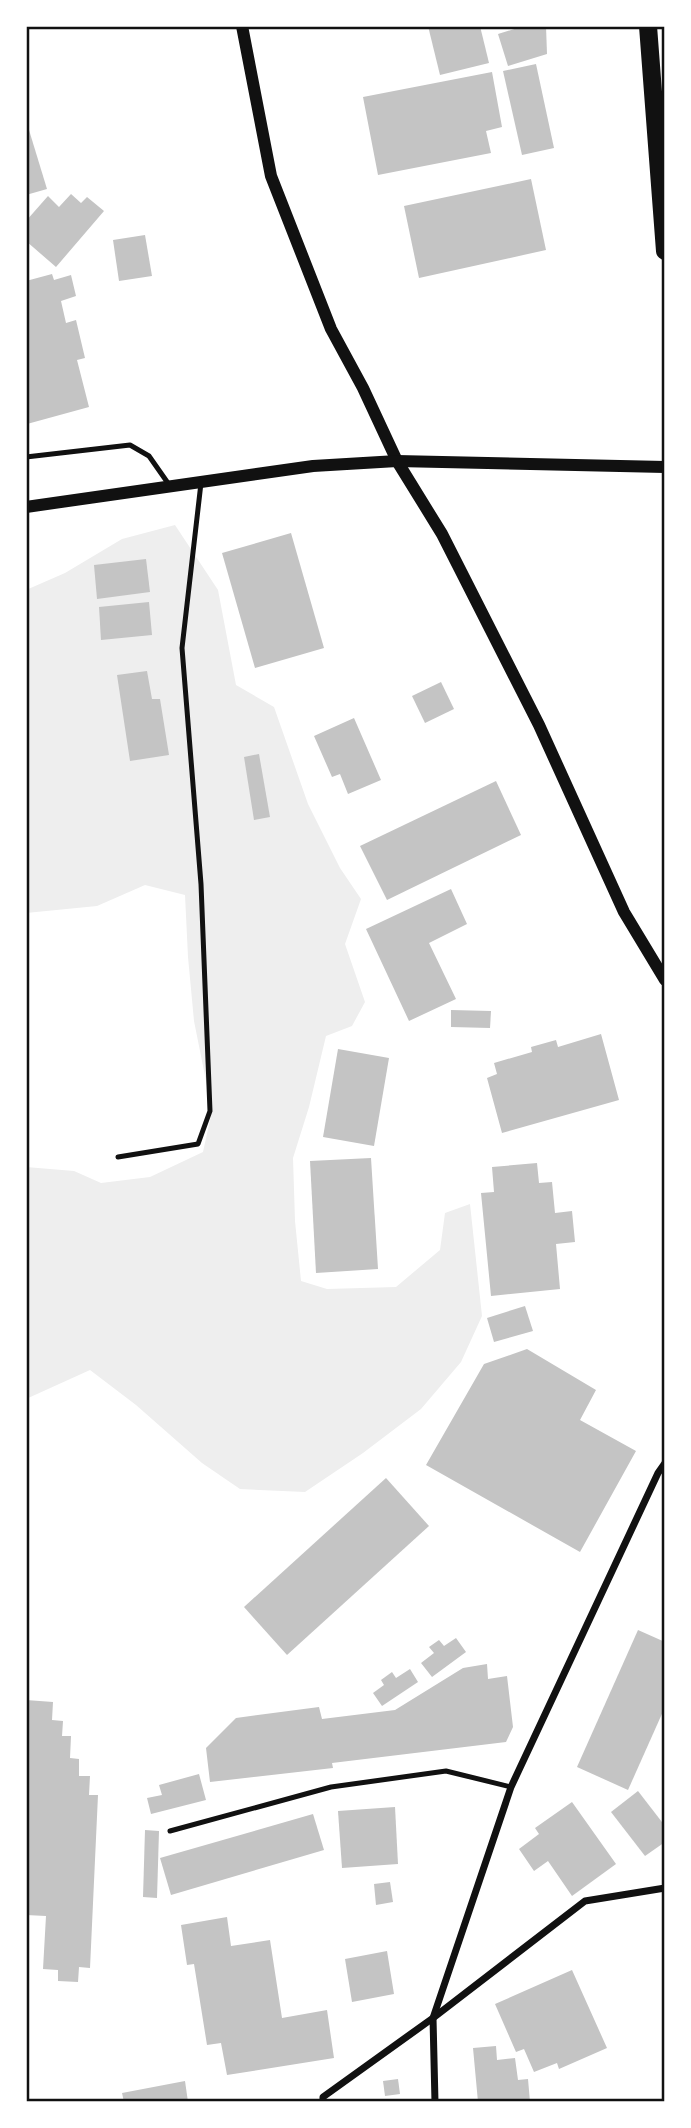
<svg xmlns="http://www.w3.org/2000/svg" width="691" height="2128" viewBox="0 0 691 2128" font-family="'Fira Sans Condensed',sans-serif">
  <rect width="100%" height="100%" fill="#fff"/>
  <polygon fill="#eee" points="175,525 218,590 236,685 274,707 308,804 340,868 361,899 345,944 365,1002 352,1026 326,1036 309,1107 293,1158 295,1221 301,1281 327,1289 396,1287 440,1250 445,1213 470,1204 482,1316 461,1362 421,1409 363,1453 305,1492 240,1489 202,1463 136,1405 90,1370 26,1399 26,1167 74,1171 101,1183 150,1177 203,1152 212,1111 194,1021 188,957 185,895 145,885 97,906 26,913 26,590 65,573 122,539"/>
  <g fill="#c4c4c4">
    <polygon points="428,26 480,26 489,63 440,75"/>
    <polygon points="524,26 546,26 547,54 508,66 498,34"/>
    <polygon points="536,64 554,148 522,155 503,71"/>
    <polygon points="492,72 502,127 486,131 491,153 378,175 363,97"/>
    <polygon points="29,130 47,189 26,195 26,131"/>
    <polygon points="531,179 546,250 419,278 404,206"/>
    <polygon points="71,194 81,203 87,197 104,211 56,267 26,241 26,221 48,196 59,207"/>
    <polygon points="145,235 152,276 119,281 113,240"/>
    <polygon points="52,274 54,280 71,275 76,296 61,301 66,323 76,320 85,358 77,360 89,407 27,424 26,281"/>
    <polygon points="291,533 324,648 255,668 222,553"/>
    <polygon points="146,559 150,592 97,599 94,565"/>
    <polygon points="149,602 152,635 101,640 99,607"/>
    <polygon points="147,671 152,699 160,699 169,755 130,761 117,675"/>
    <polygon points="441,682 454,709 425,723 412,696"/>
    <polygon points="354,718 381,780 348,794 340,774 332,777 314,736"/>
    <polygon points="259,754 270,817 254,820 244,757"/>
    <polygon points="496,781 521,835 387,900 360,846"/>
    <polygon points="451,889 467,924 429,943 456,999 409,1021 366,929"/>
    <polygon points="451,1010 491,1011 490,1028 451,1027"/>
    <polygon points="601,1034 619,1100 502,1133 487,1078 497,1074 494,1063 532,1052 531,1047 556,1040 558,1047"/>
    <polygon points="338,1049 389,1058 374,1146 323,1137"/>
    <polygon points="371,1158 378,1269 316,1273 310,1161"/>
    <polygon points="537,1163 539,1183 552,1182 555,1213 572,1211 575,1242 556,1244 560,1289 491,1296 481,1193 494,1192 492,1167"/>
    <polygon points="525,1306 533,1331 494,1342 487,1318"/>
    <polygon points="527,1349 596,1390 580,1420 636,1451 580,1552 426,1465 484,1364"/>
    <polygon points="386,1478 429,1526 287,1655 244,1607"/>
    <polygon points="638,1630 665,1642 665,1707 628,1790 577,1767"/>
    <polygon points="456,1638 466,1652 432,1677 421,1663 434,1653 429,1647 439,1640 444,1646"/>
    <polygon points="487,1664 488,1679 507,1676 513,1727 506,1742 332,1763 333,1768 210,1782 206,1748 236,1718 319,1707 322,1719 395,1710 463,1668"/>
    <polygon points="410,1669 418,1682 382,1706 373,1693 384,1685 381,1680 392,1672 396,1678"/>
    <polygon points="26,1700 53,1702 52,1720 63,1721 62,1736 71,1736 70,1758 79,1759 79,1776 90,1776 89,1795 98,1795 90,1968 79,1967 78,1982 58,1981 58,1970 43,1969 46,1916 26,1915"/>
    <polygon points="199,1774 206,1800 151,1814 147,1798 162,1795 159,1785"/>
    <polygon points="638,1791 665,1826 665,1842 645,1856 611,1812"/>
    <polygon points="572,1802 616,1864 572,1896 548,1861 534,1871 519,1849 539,1834 535,1828"/>
    <polygon points="395,1807 398,1864 342,1868 338,1811"/>
    <polygon points="313,1814 324,1850 171,1895 160,1858"/>
    <polygon points="145,1830 159,1831 157,1898 143,1897"/>
    <polygon points="390,1882 393,1902 376,1905 374,1884"/>
    <polygon points="227,1917 231,1946 270,1940 282,2018 327,2010 334,2058 227,2075 221,2043 207,2045 194,1964 187,1965 181,1925"/>
    <polygon points="387,1951 394,1994 352,2002 345,1959"/>
    <polygon points="572,1970 607,2048 559,2069 557,2063 534,2072 524,2049 516,2052 495,2004"/>
    <polygon points="496,2046 497,2060 515,2058 518,2080 528,2079 530,2102 478,2102 473,2048"/>
    <polygon points="398,2079 400,2094 385,2096 383,2081"/>
    <polygon points="185,2081 188,2102 124,2102 122,2093"/>
  </g>
  <g fill="none" stroke-linecap="round" stroke-linejoin="round">
    <g stroke="#111" stroke-width="5">
      <polyline points="26,457 130,445 149,456 170,486"/>
      <polyline points="118,1157 198,1144 210,1111 201,884 182,648 201,483"/>
      <polyline points="170,1831 331,1787 446,1771 511,1787"/>
    </g>
    <g stroke="#111" stroke-width="7">
      <polyline points="323,2102 323,2097 433,2018 585,1901 665,1888"/>
      <polyline points="435,2102 433,2018 511,1787 658,1473 665,1463"/>
    </g>
    <g stroke="#111" stroke-width="12">
      <polyline points="242,26 271,176 331,329 363,388 397,461 442,534 539,725 624,912 665,980"/>
      <polyline points="26,507 313,466 397,461 665,467"/>
    </g>
    <polyline stroke="#111" stroke-width="18" points="648,26 665,251"/>
  </g>
  <rect width="691" height="2128" fill="none" stroke="#ffffff" stroke-width="56"/>
  <rect x="28" y="28" width="635" height="2072" fill="none" stroke="#111" stroke-width="2.5"/>
</svg>
